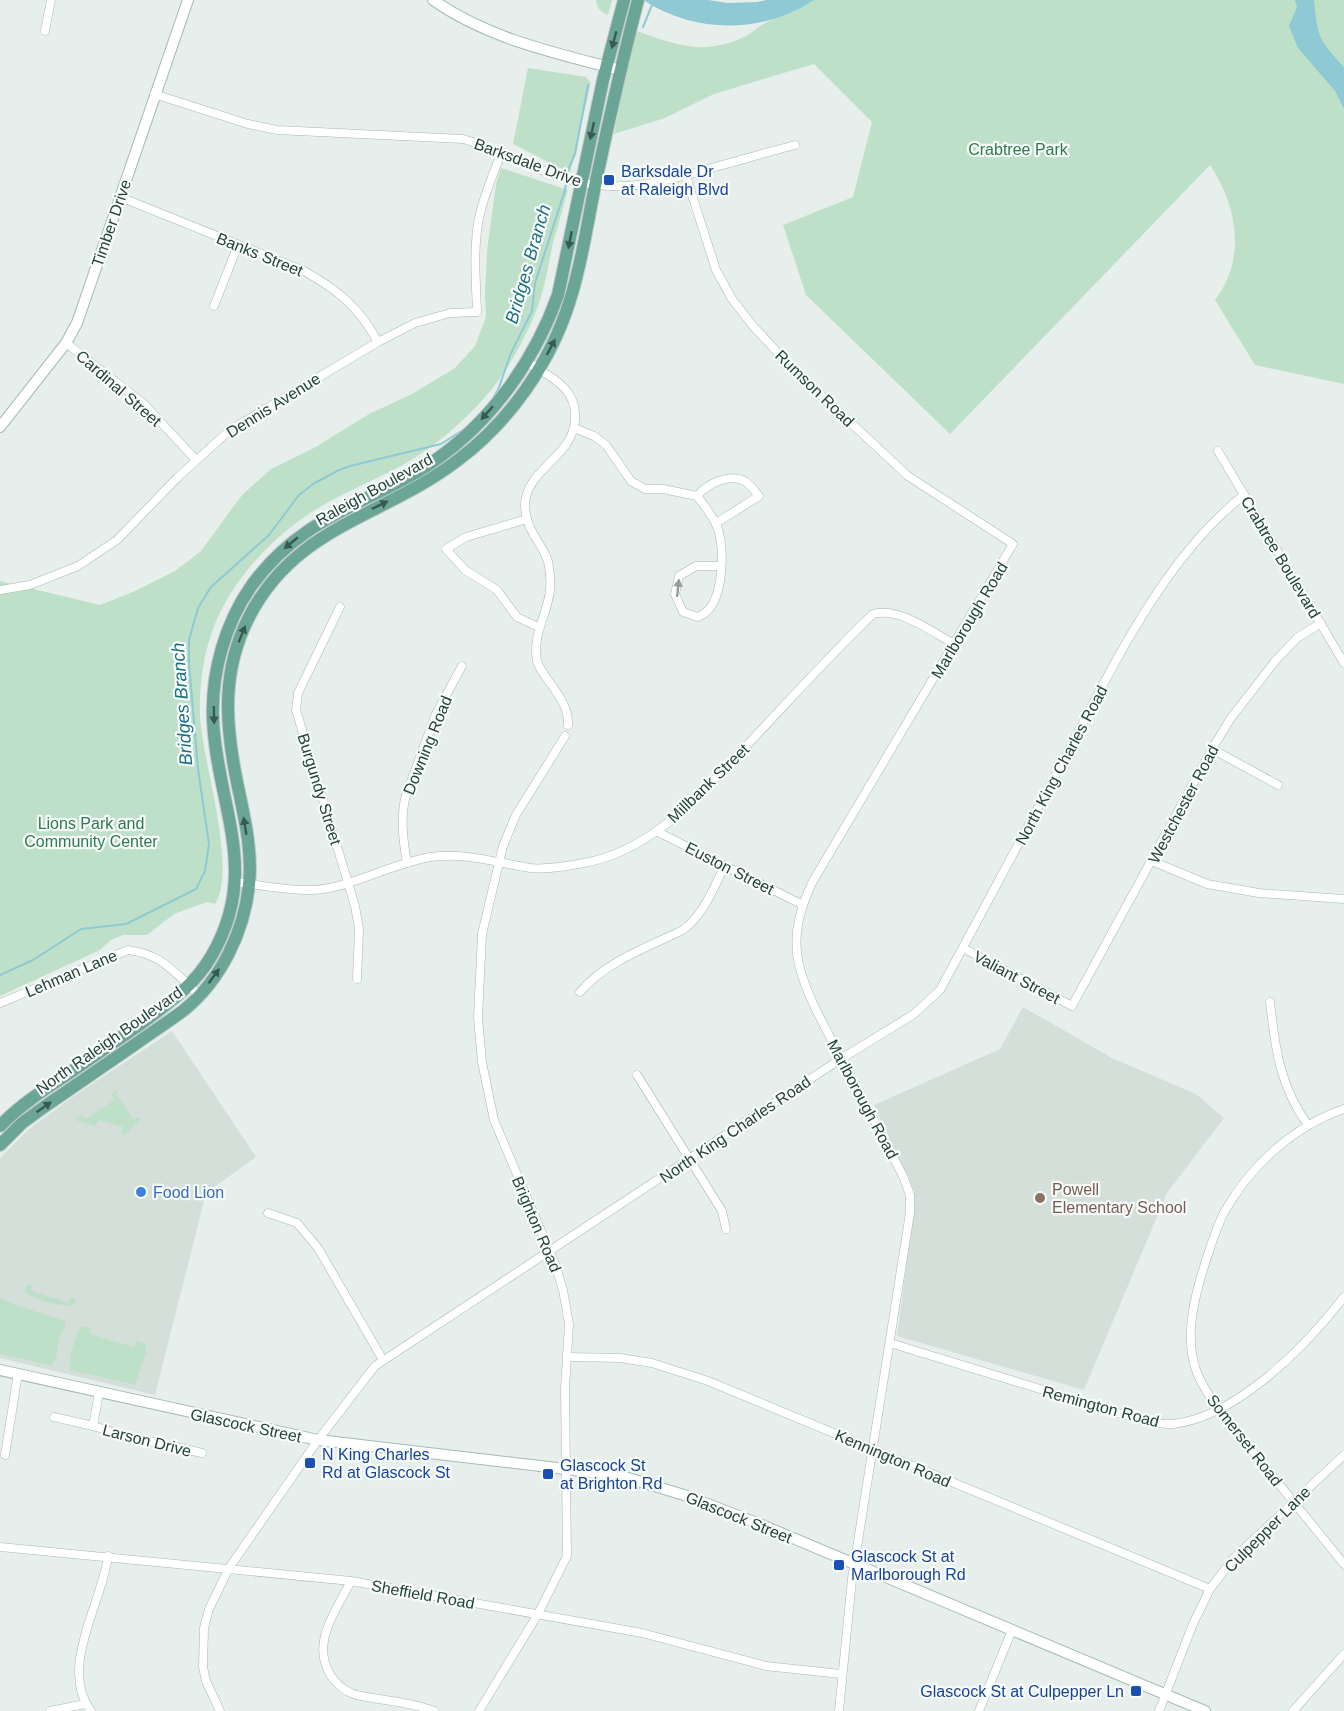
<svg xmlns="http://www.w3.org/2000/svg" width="1344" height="1711" viewBox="0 0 1344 1711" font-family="Helvetica,sans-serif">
  <rect width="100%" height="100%" fill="#e6efeb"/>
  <g fill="#d4dfda">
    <polygon points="1023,1007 1112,1058 1196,1094 1224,1118 1167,1193 1084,1390 897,1336 915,1202 914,1191 874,1105 1000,1049"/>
    <polygon points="172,1031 256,1157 206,1193 155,1395 0,1358 0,1158 28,1130 71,1098"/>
  </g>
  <g fill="#bfe0c8">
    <path d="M596,0H612L608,15C600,12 597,8 596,0Z"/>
    <path d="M808,0H1344V384L1255,365L1215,300C1247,258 1237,206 1210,165L950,434L806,295L783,225L853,197L872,122L814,64L714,94L665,118L614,134L624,82L637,31C677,45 703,56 744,37C751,34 757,28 763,24C779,16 794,11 808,0Z"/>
    <polygon points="528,68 586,77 591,83 570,173 513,144"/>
    <path d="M501,168L568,190C563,208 558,225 553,243C549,261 546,282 540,300C530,331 509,369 487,395C468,417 441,441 416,457C384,477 347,490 315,510C278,533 243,569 223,607C205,640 199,680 200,717C202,760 238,869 215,904L207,902L174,914L147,935H123L111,940L100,950L0,996V581L100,605L135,591L175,571L201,551L242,495L271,469L314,448L369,414L412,394L455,368L475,346L486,317L485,294L487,251L496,184Z"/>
    <polygon points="120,1088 116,1094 134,1120 139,1117 141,1119 125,1135 121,1134 123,1127 99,1120 95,1126 75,1120 81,1115 86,1119 114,1100 111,1094"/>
    <path d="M27,1284L32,1286L31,1291L67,1302L71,1297L75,1298L76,1301L73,1305C64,1308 31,1299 25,1291Z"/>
    <path d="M0,1298L13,1304L65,1321V1329C55,1338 61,1354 52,1366L0,1354Z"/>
    <path d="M84,1326L90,1328V1334L134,1347L137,1341L146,1344V1353L135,1385L70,1370C68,1357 75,1340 80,1327Z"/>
  </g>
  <g fill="#8ec9d4">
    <path d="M643,0H708L728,3L757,2L766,0H814C763,34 696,34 643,0Z"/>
    <path d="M1295,0H1314C1318,38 1318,39 1344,67V109L1335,91L1298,48L1289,26L1297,7Z"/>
  </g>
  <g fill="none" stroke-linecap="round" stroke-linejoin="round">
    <g stroke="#8ec9d4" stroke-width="2">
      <polyline points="643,27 654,0"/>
      <polyline points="493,398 498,390 511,353 532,311 535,283 565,190 568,170 575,154 588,85"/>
      <polyline points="0,975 33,960 81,929 126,924 196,889 205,871 209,844 198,769 189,663 189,640 198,608 211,587 269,535 299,495 313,484 339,470 350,466 441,444 463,430"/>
    </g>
    <defs>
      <g id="street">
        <polyline points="45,31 51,0"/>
        <path d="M154,94L248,124L277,130L463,139C502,150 536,172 575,181C623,194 668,181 715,167C741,160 768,152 795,145"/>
        <path d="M686,176L716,270L732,299L753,326L791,367L908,476L1013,544L813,881C800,908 792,935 799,965C807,997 826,1029 841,1057C862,1096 882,1136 903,1176L910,1195V1213L852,1579L839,1711"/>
        <path d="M120,197L304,271C338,290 359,307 378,342"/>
        <polyline points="214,306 238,245"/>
        <polyline points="66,343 144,404 196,460"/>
        <path d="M527,362C551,377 578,388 575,421C572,457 527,469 525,504C524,532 548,548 549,567C550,574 551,582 550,590C548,613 532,634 537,661C538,665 541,669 543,673C554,690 569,704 568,725"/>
        <path d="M574,428L594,436L606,445L631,481L645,489H663L697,496C704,505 713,516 717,527C725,546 723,591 710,608C707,612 702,615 698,617L683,612L675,594L679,576L696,566H721"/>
        <polyline points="1218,451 1344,663"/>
        <path d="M697,496C707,484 730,472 746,482C751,485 755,492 759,496L716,523"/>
        <polyline points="527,519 466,537 446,549 465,570 497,590 517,617 538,627"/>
        <path d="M0,590L30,585L78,566L117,540L177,478L230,430L378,342L415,323L450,313L477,312C476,281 473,249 479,218C484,196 493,173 502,152"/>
        <polyline points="340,607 298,693 296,710 355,906 359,929 357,979"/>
        <polyline points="1212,749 1278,785"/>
        <polyline points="658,832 801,904"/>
        <polyline points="1152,861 1207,884 1259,893 1344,899"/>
        <path d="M407,863C403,839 400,818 406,795L436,714L462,666"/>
        <path d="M236,882C261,885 288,891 313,890C351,888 392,863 431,857C464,852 498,863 530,868C547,870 567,866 584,863C654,850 700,794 747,745C789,701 829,656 873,614C900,607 932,632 954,644"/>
        <polyline points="963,948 1072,1006 1212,749 1231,718 1276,660 1297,638 1321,623"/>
        <path d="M580,992C605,962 648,947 683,930C704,914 713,889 725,865"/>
        <path d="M1270,1002C1275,1048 1280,1087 1308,1125"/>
        <path d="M0,1003L128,950C162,954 175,973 199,995"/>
        <polyline points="637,1075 722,1211 726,1229"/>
        <path d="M1344,1109C1294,1126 1251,1165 1225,1211C1214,1231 1207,1258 1200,1280C1192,1309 1186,1340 1196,1370C1201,1384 1209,1396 1218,1409L1344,1564"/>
        <polyline points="268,1213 297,1223 318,1248 383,1360"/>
        <path d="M890,1343L1141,1420C1151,1421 1163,1425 1173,1424C1237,1417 1306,1346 1344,1297"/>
        <polyline points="568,1357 620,1358 652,1363 708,1381 1210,1589"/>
        <polyline points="99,1393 93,1426 126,1436 202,1453"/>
        <polyline points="54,1417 93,1426"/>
        <polyline points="5,1455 18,1373"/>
        <polyline points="0,1547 351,1581 642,1633 766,1666 841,1674"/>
        <path d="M351,1581C336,1611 310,1643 331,1676C338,1686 349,1694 361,1696C386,1701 411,1702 434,1711"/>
        <polyline points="50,1711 85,1704"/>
        <path d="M91,1711C58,1668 103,1601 108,1556"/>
        <path d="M220,1711L206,1681L203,1667L204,1628L209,1609L229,1568L318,1440L375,1366L836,1062L914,1014L940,990C980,915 1021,840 1061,765C1109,674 1162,559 1244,495"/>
        <polyline points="479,1711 538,1614 567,1556 565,1388 569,1324 563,1290 555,1264 494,1120 482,1062 478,1018 482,934 503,846 516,815 565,736"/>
        <polyline points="979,1711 1012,1630"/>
        <polyline points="1159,1711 1193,1624 1210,1589 1233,1559 1344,1455"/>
        <polyline points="1293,1711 1344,1654"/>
      </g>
      <g id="secondary">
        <path d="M433,0C489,39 555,53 620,70"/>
        <polyline points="0,427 66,343 77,323 188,0"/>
        <polyline points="0,1370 318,1440 566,1469 625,1477 684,1495 757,1523 1205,1711"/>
      </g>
      <g id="primary">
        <path d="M0,1126C19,1106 42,1091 65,1076C91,1058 116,1041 142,1023C169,1003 195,985 212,955C261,870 217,806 213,720C211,673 225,623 252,585C298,522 354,508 417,472C484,432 532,367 558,295L603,80L624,0"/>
        <path d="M0,1145L22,1123L44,1107C74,1086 104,1066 134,1045C151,1033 168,1022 184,1010C221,980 244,932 249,885C253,849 243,812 236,777C225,721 222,670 249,617C296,525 384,517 458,460C510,421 551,362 570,300C582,263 587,224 595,186C608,124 622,62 638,0"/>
      </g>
    </defs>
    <use href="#street" stroke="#a8b8b2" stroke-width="9"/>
    <use href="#secondary" stroke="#a4bbb3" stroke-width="12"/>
    <use href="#primary" stroke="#c2cac8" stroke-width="14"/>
    <use href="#street" stroke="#fff" stroke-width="8"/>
    <use href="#secondary" stroke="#fff" stroke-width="10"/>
    <use href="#primary" stroke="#6aa596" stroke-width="12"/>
  </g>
  <defs><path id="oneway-solid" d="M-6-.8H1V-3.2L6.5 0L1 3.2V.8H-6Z" transform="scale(1.5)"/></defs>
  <g fill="#365b51">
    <use href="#oneway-solid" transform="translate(614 40) rotate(105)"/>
    <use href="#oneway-solid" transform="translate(592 131) rotate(102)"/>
    <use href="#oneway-solid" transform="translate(570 240) rotate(101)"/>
    <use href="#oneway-solid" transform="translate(551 347) rotate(-62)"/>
    <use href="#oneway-solid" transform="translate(487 413) rotate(132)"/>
    <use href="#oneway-solid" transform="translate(380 505) rotate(-26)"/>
    <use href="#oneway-solid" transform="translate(291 543) rotate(140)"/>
    <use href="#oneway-solid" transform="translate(242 634) rotate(-68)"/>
    <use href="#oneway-solid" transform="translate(214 715) rotate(89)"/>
    <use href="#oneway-solid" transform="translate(245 826) rotate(-99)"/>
    <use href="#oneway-solid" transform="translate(214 976) rotate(-54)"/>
    <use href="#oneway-solid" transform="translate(44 1107) rotate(-35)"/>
  </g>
  <use fill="#92a09c" href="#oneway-solid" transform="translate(678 588) rotate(-84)"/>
  <g fill="#1a4fb4" stroke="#f7fbf9" stroke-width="2">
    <rect x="603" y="174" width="12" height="12" rx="3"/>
    <rect x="304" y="1457" width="12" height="12" rx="3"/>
    <rect x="542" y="1468" width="12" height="12" rx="3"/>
    <rect x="833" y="1559" width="12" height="12" rx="3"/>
    <rect x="1130" y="1685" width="12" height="12" rx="3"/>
  </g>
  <circle fill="#3f7fe0" stroke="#f7fbf9" stroke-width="2" cx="141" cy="1192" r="6"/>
  <circle fill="#8d6e63" stroke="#f7fbf9" stroke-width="2" cx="1040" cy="1198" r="6"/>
  <g text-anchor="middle" stroke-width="4.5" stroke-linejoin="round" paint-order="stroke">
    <g font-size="16" fill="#2d7a4b" stroke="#f7fbf9">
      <text x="1018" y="155">Crabtree Park</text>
      <text x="91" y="829">Lions Park and<tspan x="91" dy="18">Community Center</tspan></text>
    </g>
    <g font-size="16" fill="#24423a" stroke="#f7fbf9">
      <text transform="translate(528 162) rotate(20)" y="6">Barksdale Drive</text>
      <text transform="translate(111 223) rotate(-71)" y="6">Timber Drive</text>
      <text transform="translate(260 254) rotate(22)" y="6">Banks Street</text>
      <text transform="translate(119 388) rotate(41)" y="6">Cardinal Street</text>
      <text transform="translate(815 388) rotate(44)" y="6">Rumson Road</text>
      <text transform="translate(273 405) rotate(-32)" y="6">Dennis Avenue</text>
      <text transform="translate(374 489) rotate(-29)" y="6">Raleigh Boulevard</text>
      <text transform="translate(1281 557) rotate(59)" y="6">Crabtree Boulevard</text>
      <text transform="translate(969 620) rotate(-59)" y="6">Marlborough Road</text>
      <text transform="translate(427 745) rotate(-68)" y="6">Downing Road</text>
      <text transform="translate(1061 765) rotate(-62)" y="6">North King Charles Road</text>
      <text transform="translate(708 783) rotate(-44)" y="6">Millbank Street</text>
      <text transform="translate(320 789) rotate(73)" y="6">Burgundy Street</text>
      <text transform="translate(1183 804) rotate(-62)" y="6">Westchester Road</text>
      <text transform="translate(730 868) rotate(27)" y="6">Euston Street</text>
      <text transform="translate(71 973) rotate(-23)" y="6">Lehman Lane</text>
      <text transform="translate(1017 977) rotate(28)" y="6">Valiant Street</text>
      <text transform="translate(109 1040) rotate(-35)" y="6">North Raleigh Boulevard</text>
      <text transform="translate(863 1099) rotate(62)" y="6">Marlborough Road</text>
      <text transform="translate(735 1129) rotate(-34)" y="6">North King Charles Road</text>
      <text transform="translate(537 1224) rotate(67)" y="6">Brighton Road</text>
      <text transform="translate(1101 1406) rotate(15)" y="6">Remington Road</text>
      <text transform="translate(246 1425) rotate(12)" y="6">Glascock Street</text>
      <text transform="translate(147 1440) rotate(14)" y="6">Larson Drive</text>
      <text transform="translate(1245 1440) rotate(52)" y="6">Somerset Road</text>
      <text transform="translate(893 1458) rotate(23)" y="6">Kennington Road</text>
      <text transform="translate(739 1517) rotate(22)" y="6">Glascock Street</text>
      <text transform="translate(1267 1529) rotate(-45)" y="6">Culpepper Lane</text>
      <text transform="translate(423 1594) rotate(10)" y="6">Sheffield Road</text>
    </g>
    <g font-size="16" fill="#164399" stroke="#f7fbf9" text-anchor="start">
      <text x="621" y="177">Barksdale Dr<tspan x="621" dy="18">at Raleigh Blvd</tspan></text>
      <text x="322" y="1460">N King Charles<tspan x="322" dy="18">Rd at Glascock St</tspan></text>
      <text x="560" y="1471">Glascock St<tspan x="560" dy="18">at Brighton Rd</tspan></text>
      <text x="851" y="1562">Glascock St at<tspan x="851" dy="18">Marlborough Rd</tspan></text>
      <text x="1124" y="1697" text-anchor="end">Glascock St at Culpepper Ln</text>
    </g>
    <g font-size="16" fill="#785e54" stroke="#f7fbf9" text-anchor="start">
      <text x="1052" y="1195">Powell<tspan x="1052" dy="18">Elementary School</tspan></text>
    </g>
    <g font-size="16" fill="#366cbe" stroke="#f7fbf9" text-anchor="start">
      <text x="153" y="1198">Food Lion</text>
    </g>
    <g font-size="18" font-style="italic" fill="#1c6f80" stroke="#f7fbf9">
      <text transform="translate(528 264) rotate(-74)" y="6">Bridges Branch</text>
      <text transform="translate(182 704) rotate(-94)" y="6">Bridges Branch</text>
    </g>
  </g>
</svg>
